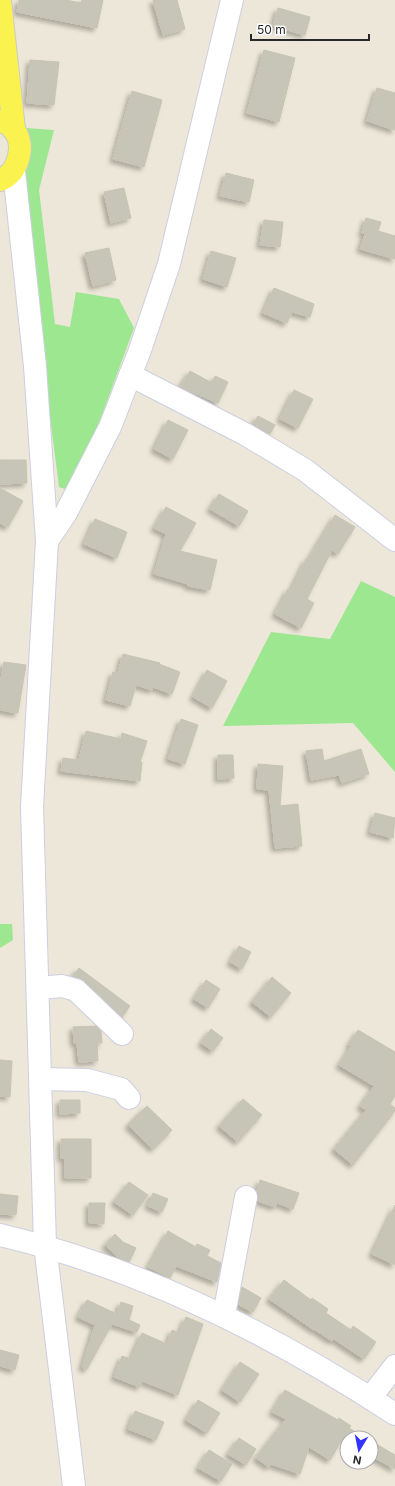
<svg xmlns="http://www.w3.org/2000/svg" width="395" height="1486" viewBox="0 0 395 1486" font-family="Inter,sans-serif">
  <defs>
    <filter id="shadow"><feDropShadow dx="-3.5" dy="3.5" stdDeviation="2" flood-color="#0004"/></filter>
  </defs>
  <rect width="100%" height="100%" fill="#ece7d8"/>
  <g fill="#9de790">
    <polygon points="13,127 54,130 39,190 55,324 70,327 76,292 119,299 134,328 99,423 68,490 59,487"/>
    <polygon points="361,581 395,597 395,772 353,723 223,726 271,632 330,639"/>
    <polygon points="0,924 12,924 13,940 0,948"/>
  </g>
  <g fill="#c7c4b8" stroke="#c7c4b2" filter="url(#shadow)">
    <polygon points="19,0 66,0 81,3 82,0 103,0 97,28 17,12"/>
    <polygon points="153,0 177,0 185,29 163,35"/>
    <polygon points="278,8 310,17 305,35 273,26"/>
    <polygon points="264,50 295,58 279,122 247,113"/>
    <polygon points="30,60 59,62 54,105 27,103"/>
    <polygon points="377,88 395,93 395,130 367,121"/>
    <polygon points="132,91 162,100 144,167 113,159"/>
    <polygon points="226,173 254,180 249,202 220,196"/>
    <polygon points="124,188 131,218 111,223 104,192"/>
    <polygon points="366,218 381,222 378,231 395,236 395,259 360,249 365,234 362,233"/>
    <polygon points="264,220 283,222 280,247 260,245"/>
    <polygon points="109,248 116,280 93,286 85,253"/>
    <polygon points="211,251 236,258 227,287 203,279"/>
    <polygon points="274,288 314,304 310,317 292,312 287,323 263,313"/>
    <polygon points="190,371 212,383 215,376 228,382 218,403 180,387"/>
    <polygon points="294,390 313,399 298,428 280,419"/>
    <polygon points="258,416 275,425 270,434 253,424"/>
    <polygon points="168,420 188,430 173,459 154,449"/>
    <polygon points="0,460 26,460 27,483 0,484"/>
    <polygon points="0,488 23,501 8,527 0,523"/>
    <polygon points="219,494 248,511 239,526 210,509"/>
    <polygon points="166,507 196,523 180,551 217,560 210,590 188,586 188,584 154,574 166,534 154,528"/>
    <polygon points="335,515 355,527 338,554 332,550 307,599 314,603 301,628 275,614 288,589 291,590 306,559 308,560"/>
    <polygon points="95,519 127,532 117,558 84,544"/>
    <polygon points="123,654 160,663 159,664 180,672 172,694 153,687 152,690 136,685 130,706 106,700 113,672 118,673"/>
    <polygon points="4,662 26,665 18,713 0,710 0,685"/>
    <polygon points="207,670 227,681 212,708 193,697"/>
    <polygon points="181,719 198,725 185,764 168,759"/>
    <polygon points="86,731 121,739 122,733 147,741 140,762 142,762 140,781 61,771 63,758 79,760"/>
    <polygon points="322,749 324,761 361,749 369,774 342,783 339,775 311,780 306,751"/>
    <polygon points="218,755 233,755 234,778 218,779"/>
    <polygon points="258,764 283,766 280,806 298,804 302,846 275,848 269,790 257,789"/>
    <polygon points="375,813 395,818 393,838 370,832"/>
    <polygon points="239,946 251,952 242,969 230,962"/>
    <polygon points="79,968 130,1006 122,1017 85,981 73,976"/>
    <polygon points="272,977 291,993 271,1017 252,1002"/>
    <polygon points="206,980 220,989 208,1008 194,999"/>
    <polygon points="96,1026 101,1031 102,1043 97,1043 98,1061 79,1062 77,1043 74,1043 73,1027"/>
    <polygon points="211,1029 223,1038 213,1051 201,1043"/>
    <polygon points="358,1030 395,1052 395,1096 390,1104 395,1108 395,1111 353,1165 334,1149 366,1110 360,1106 374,1086 339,1065 351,1046 349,1045"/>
    <polygon points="0,1060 12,1061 10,1097 0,1096"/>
    <polygon points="243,1099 262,1115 238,1142 219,1126"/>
    <polygon points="60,1100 80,1100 80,1113 60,1114"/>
    <polygon points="147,1106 172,1130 153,1149 128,1125"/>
    <polygon points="61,1139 91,1139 91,1178 65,1178 65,1158 61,1158"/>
    <polygon points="260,1180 299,1193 293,1209 277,1203 275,1207 258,1201 257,1191"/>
    <polygon points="129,1182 148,1195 133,1215 114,1202"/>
    <polygon points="153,1193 168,1199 162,1212 148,1206"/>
    <polygon points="0,1194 18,1196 16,1215 0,1214"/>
    <polygon points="89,1203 105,1203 104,1224 89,1223"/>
    <polygon points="395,1205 395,1265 372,1254"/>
    <polygon points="168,1231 196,1247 197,1244 210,1250 207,1256 221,1263 217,1282 176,1266 170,1278 148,1267"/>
    <polygon points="115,1234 123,1242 136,1248 129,1262 116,1256 105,1245"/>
    <polygon points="284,1280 311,1300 312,1298 328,1309 326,1313 351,1330 353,1326 376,1342 364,1359 334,1339 332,1341 314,1329 314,1330 269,1299"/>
    <polygon points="242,1287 261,1298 253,1312 239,1305"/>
    <polygon points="87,1300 117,1314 121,1302 133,1306 129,1320 140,1325 137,1332 112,1324 87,1369 82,1367 95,1325 78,1317"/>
    <polygon points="186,1317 203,1324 178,1395 142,1381 140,1387 114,1377 122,1356 131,1359 142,1333 167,1344 172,1330 179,1333"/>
    <polygon points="0,1350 19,1355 15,1370 0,1366"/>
    <polygon points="240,1362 259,1374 240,1402 222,1390"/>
    <polygon points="285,1390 338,1420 339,1418 351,1426 349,1428 365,1438 343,1438 330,1460 309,1447 300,1474 271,1464 269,1467 256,1458 286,1419 272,1412"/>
    <polygon points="198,1400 220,1413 207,1433 186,1420"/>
    <polygon points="135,1411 164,1422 156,1440 128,1429"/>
    <polygon points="239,1438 256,1449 246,1465 228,1454"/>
    <polygon points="371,1441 395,1455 395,1469 371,1456"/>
    <polygon points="209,1450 232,1464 221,1481 198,1468"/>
  </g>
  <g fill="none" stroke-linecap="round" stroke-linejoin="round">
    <defs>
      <g id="minor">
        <polyline points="14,171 35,366 47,541 32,807 45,1245 74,1486"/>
        <polyline points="130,375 245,434 305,470 395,540"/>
        <polyline points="47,541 66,513 110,427 140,350 169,264 232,0"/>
        <polyline points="38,988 62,986 76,990 122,1034"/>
        <polyline points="41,1079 87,1080 121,1089 129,1098"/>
        <path d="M0,1235C141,1268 274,1335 395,1414"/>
        <polyline points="224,1315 246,1197"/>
        <polyline points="370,1398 395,1366"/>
      </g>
      <g id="major">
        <polyline points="0,1 14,129"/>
        <path d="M0,180C18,174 27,144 13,129C11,126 6,123 3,121"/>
      </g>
    </defs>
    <use href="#minor" stroke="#cecee3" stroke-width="24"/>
    <use href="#major" stroke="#cbcbcb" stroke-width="24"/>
    <use href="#minor" stroke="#fff" stroke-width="22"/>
    <use href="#major" stroke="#faf34f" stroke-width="22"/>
  </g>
  <g transform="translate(359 1450) rotate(190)"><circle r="19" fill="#ffffff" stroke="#a9a9a9"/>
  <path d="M0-3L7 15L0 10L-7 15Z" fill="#3432ff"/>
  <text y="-6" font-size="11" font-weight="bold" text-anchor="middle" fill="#282828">N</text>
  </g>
  <path d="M251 34v6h118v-6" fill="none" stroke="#282828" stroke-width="2"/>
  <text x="257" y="34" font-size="12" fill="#282828" stroke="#ffffff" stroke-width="3" paint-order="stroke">50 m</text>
</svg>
